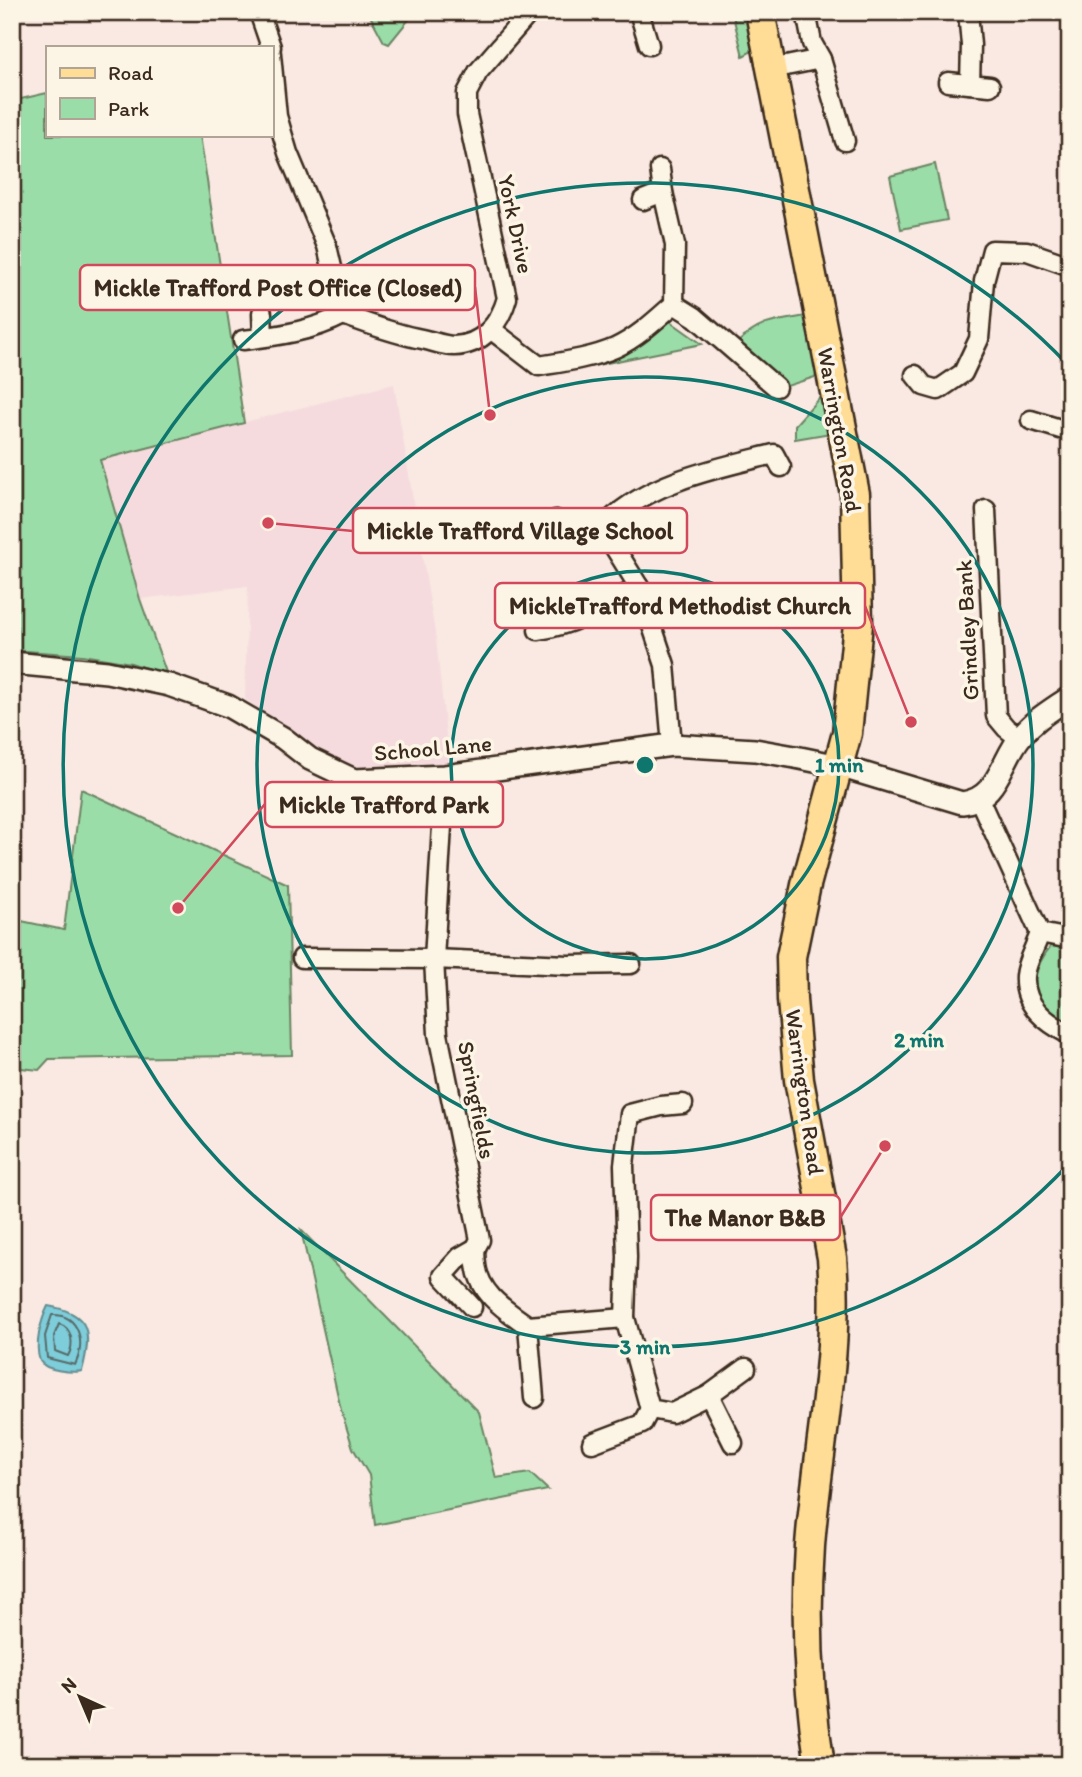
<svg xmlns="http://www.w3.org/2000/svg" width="1082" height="1777" viewBox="0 0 1082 1777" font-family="Itim,sans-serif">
  <rect width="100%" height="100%" fill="#f9e9e2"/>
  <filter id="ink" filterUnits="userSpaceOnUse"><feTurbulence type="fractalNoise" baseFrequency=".0143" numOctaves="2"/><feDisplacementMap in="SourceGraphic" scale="14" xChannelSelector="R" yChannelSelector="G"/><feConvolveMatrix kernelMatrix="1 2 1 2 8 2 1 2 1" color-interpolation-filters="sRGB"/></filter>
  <g filter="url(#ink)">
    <polygon fill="#f5dbde" points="394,384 436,639 449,764 378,770 343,766 309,746 245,699 248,586 140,599 100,459"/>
    <g fill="#9bdda8" stroke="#6b8463" stroke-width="2">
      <polygon points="368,12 415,12 389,44 384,42"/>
      <polygon points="732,12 745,12 754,50 743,56"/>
      <polygon points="47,93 47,135 200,135 244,423 100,460 140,599 167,675 131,663 82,655 12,650 12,101"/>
      <polygon points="935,164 947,220 901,229 890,176"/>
      <path d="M807,316L821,375L787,386L736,344C760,321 775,321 807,316Z"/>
      <polygon points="667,319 702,344 587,367 645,340"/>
      <polygon points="819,398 826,402 831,433 795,439 795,425"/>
      <polygon points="81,789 288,885 292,1055 49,1059 39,1070 12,1067 12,919 64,930"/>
      <path d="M1063,945L1070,946V1025C1062,1021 1051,1018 1045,1012C1025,994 1037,962 1051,946Z"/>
      <polygon points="301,1230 479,1412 496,1478 530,1473 548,1490 375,1525 369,1475 353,1448 341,1410"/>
    </g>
    <path fill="#7ecdda" stroke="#638c8f" stroke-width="2" d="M48,1306C91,1313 92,1333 82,1371C73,1373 45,1371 40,1361C34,1345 41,1320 48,1306Z"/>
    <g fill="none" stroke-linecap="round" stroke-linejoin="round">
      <g stroke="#566b69" stroke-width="2">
        <path d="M52,1315C80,1314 86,1344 75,1365L47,1358L45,1336Z"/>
        <path d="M59,1324C73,1328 74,1345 68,1356L55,1351L54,1336Z"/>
      </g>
      <defs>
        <g id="minor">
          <polyline points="259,12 271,47"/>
          <polyline points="639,12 649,45"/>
          <polyline points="806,12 812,43 821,59"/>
          <polyline points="968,12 971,45 970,84"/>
          <path d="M271,54L277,116L288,153L327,246L343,315C369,324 394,334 422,339C432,341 444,346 454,346C483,345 500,323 507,298L467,114V93L478,72L530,12"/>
          <polyline points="771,69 821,59 845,141"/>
          <polyline points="948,82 990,86"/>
          <polyline points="643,200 663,192"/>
          <polyline points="674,304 695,317 776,387"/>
          <polyline points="262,313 263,337"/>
          <path d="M492,330L539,366C563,362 592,358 615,348C637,338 656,320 674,304L675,245L663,192L660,169"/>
          <path d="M243,340C277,336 313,331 343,315"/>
          <polyline points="915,375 924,386 938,390 963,373 979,339 984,281 992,250 1027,251 1070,266"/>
          <polyline points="1031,420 1070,432"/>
          <polyline points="986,510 996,716 1006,728 1019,738"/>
          <polyline points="546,529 556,520 579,530 608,537 639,587 665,665 672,745"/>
          <path d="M608,537V522C651,481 718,468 774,454L781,467"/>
          <path d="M538,630C575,625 606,605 639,587"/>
          <polyline points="979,799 1040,933 1070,939"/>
          <path d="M1040,933C1036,946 1026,962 1025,976C1023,1006 1047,1023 1070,1035"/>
          <polyline points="302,958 434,959 445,776"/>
          <polyline points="683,1104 661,1106 630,1114 624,1165 627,1257 625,1318 650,1409 672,1413 709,1395 733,1443"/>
          <polyline points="472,1307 443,1276 460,1257 474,1249"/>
          <path d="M625,1318L528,1326C506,1310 480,1295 476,1265C475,1254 474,1249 480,1240L438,1034L434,959L568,965L631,964"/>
          <polyline points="528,1326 534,1398"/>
          <polyline points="709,1395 746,1368"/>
          <polyline points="592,1443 642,1424 650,1409"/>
        </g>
        <path id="tertiary" d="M12,663L107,672L169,685L228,706L283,738L310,759L354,780L445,776L672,745L755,750L795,757L839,766L962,803C999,799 1001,759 1022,735C1035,719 1053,709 1070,697"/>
        <path id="primary" d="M760,12L855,494L858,624L847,733L806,885L791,957L792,1000L799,1080L832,1258C840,1354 817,1451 810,1546C805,1619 808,1693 820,1765"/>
      </defs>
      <use href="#minor" stroke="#3b2a1e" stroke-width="23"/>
      <use href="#tertiary" stroke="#3b2a1e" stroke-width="26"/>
      <use href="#primary" stroke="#3b2a1e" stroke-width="33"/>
      <use href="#minor" stroke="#fcf5e5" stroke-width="18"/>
      <use href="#tertiary" stroke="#fcf5e5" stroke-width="21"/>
      <use href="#primary" stroke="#ffdd96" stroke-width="28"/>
    </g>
  </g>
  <g fill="none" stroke="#0f766e" stroke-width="3.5">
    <circle cx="645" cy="765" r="194"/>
    <circle cx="645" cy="765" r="388"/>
    <path d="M1067 1166A582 582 0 1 1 1067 364"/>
  </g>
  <g text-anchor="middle" stroke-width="7" stroke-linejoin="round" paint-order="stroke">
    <g font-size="23" fill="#3b2a1e" stroke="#fcf5e5">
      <text transform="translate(516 224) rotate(78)" y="8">York Drive</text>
      <text transform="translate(840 430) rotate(80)" y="8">Warrington Road</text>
      <text transform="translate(967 630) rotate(-93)" y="8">Grindley Bank</text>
      <text transform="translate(433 748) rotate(-5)" y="8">School Lane</text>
      <text transform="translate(805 1092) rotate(82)" y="8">Warrington Road</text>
      <text transform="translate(477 1100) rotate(79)" y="8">Springfields</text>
    </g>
  </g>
  <circle cx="645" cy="765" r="10" fill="#0f766e" stroke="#fcf5e5" stroke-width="3.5"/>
  <g font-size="21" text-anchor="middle" font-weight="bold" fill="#0f766e" stroke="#fcf5e5" stroke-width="7" stroke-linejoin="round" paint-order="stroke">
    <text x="839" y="772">1 min</text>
    <text x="919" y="1047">2 min</text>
    <text x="645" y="1354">3 min</text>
  </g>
  <path fill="none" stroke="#d1495b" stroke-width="2.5" d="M490 415L475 287M268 523L353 531M911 722L865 606M178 908L265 804M885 1146L840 1218"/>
  <g fill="#d1495b" stroke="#fcf5e5" stroke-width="2.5">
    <circle cx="490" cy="415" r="7"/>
    <circle cx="268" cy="523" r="7"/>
    <circle cx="911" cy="722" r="7"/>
    <circle cx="178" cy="908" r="7"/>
    <circle cx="885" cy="1146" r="7"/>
  </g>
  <g fill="#fcf5e5" stroke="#d1495b" stroke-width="2.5">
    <rect x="80" y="265" width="395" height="45" rx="7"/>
    <rect x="353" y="508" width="334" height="45" rx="7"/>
    <rect x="495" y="583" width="370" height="45" rx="7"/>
    <rect x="265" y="782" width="238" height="45" rx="7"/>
    <rect x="651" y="1195" width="189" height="45" rx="7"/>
  </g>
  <g font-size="24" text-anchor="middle" font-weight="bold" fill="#3b2a1e">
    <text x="278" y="296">Mickle Trafford Post Office (Closed)</text>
    <text x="520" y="539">Mickle Trafford Village School</text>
    <text x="680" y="614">MickleTrafford Methodist Church</text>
    <text x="384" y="813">Mickle Trafford Park</text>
    <text x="745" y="1226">The Manor B&amp;B</text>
  </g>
  <rect width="1082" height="1777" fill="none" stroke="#fcf5e5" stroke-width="42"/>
  <rect x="21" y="21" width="1040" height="1735" fill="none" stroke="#3b2a1e" stroke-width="2.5" filter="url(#ink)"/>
  <rect x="46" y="46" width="228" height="91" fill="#fcf5e5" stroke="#afa495" stroke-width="2"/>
  <rect x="60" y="68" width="35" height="10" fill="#ffdd96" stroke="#afa495" stroke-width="2"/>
  <text x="108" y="80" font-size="21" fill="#3b2a1e">Road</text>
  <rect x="60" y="98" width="35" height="21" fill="#9bdda8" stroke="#afa495" stroke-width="2"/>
  <text x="108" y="116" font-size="21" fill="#3b2a1e">Park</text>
  <g transform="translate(80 1697) rotate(316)" stroke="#fcf5e5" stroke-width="5" paint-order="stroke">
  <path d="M0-5L12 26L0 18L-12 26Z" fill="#3b2a1e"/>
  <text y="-10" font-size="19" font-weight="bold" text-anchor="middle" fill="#3b2a1e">N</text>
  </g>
</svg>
